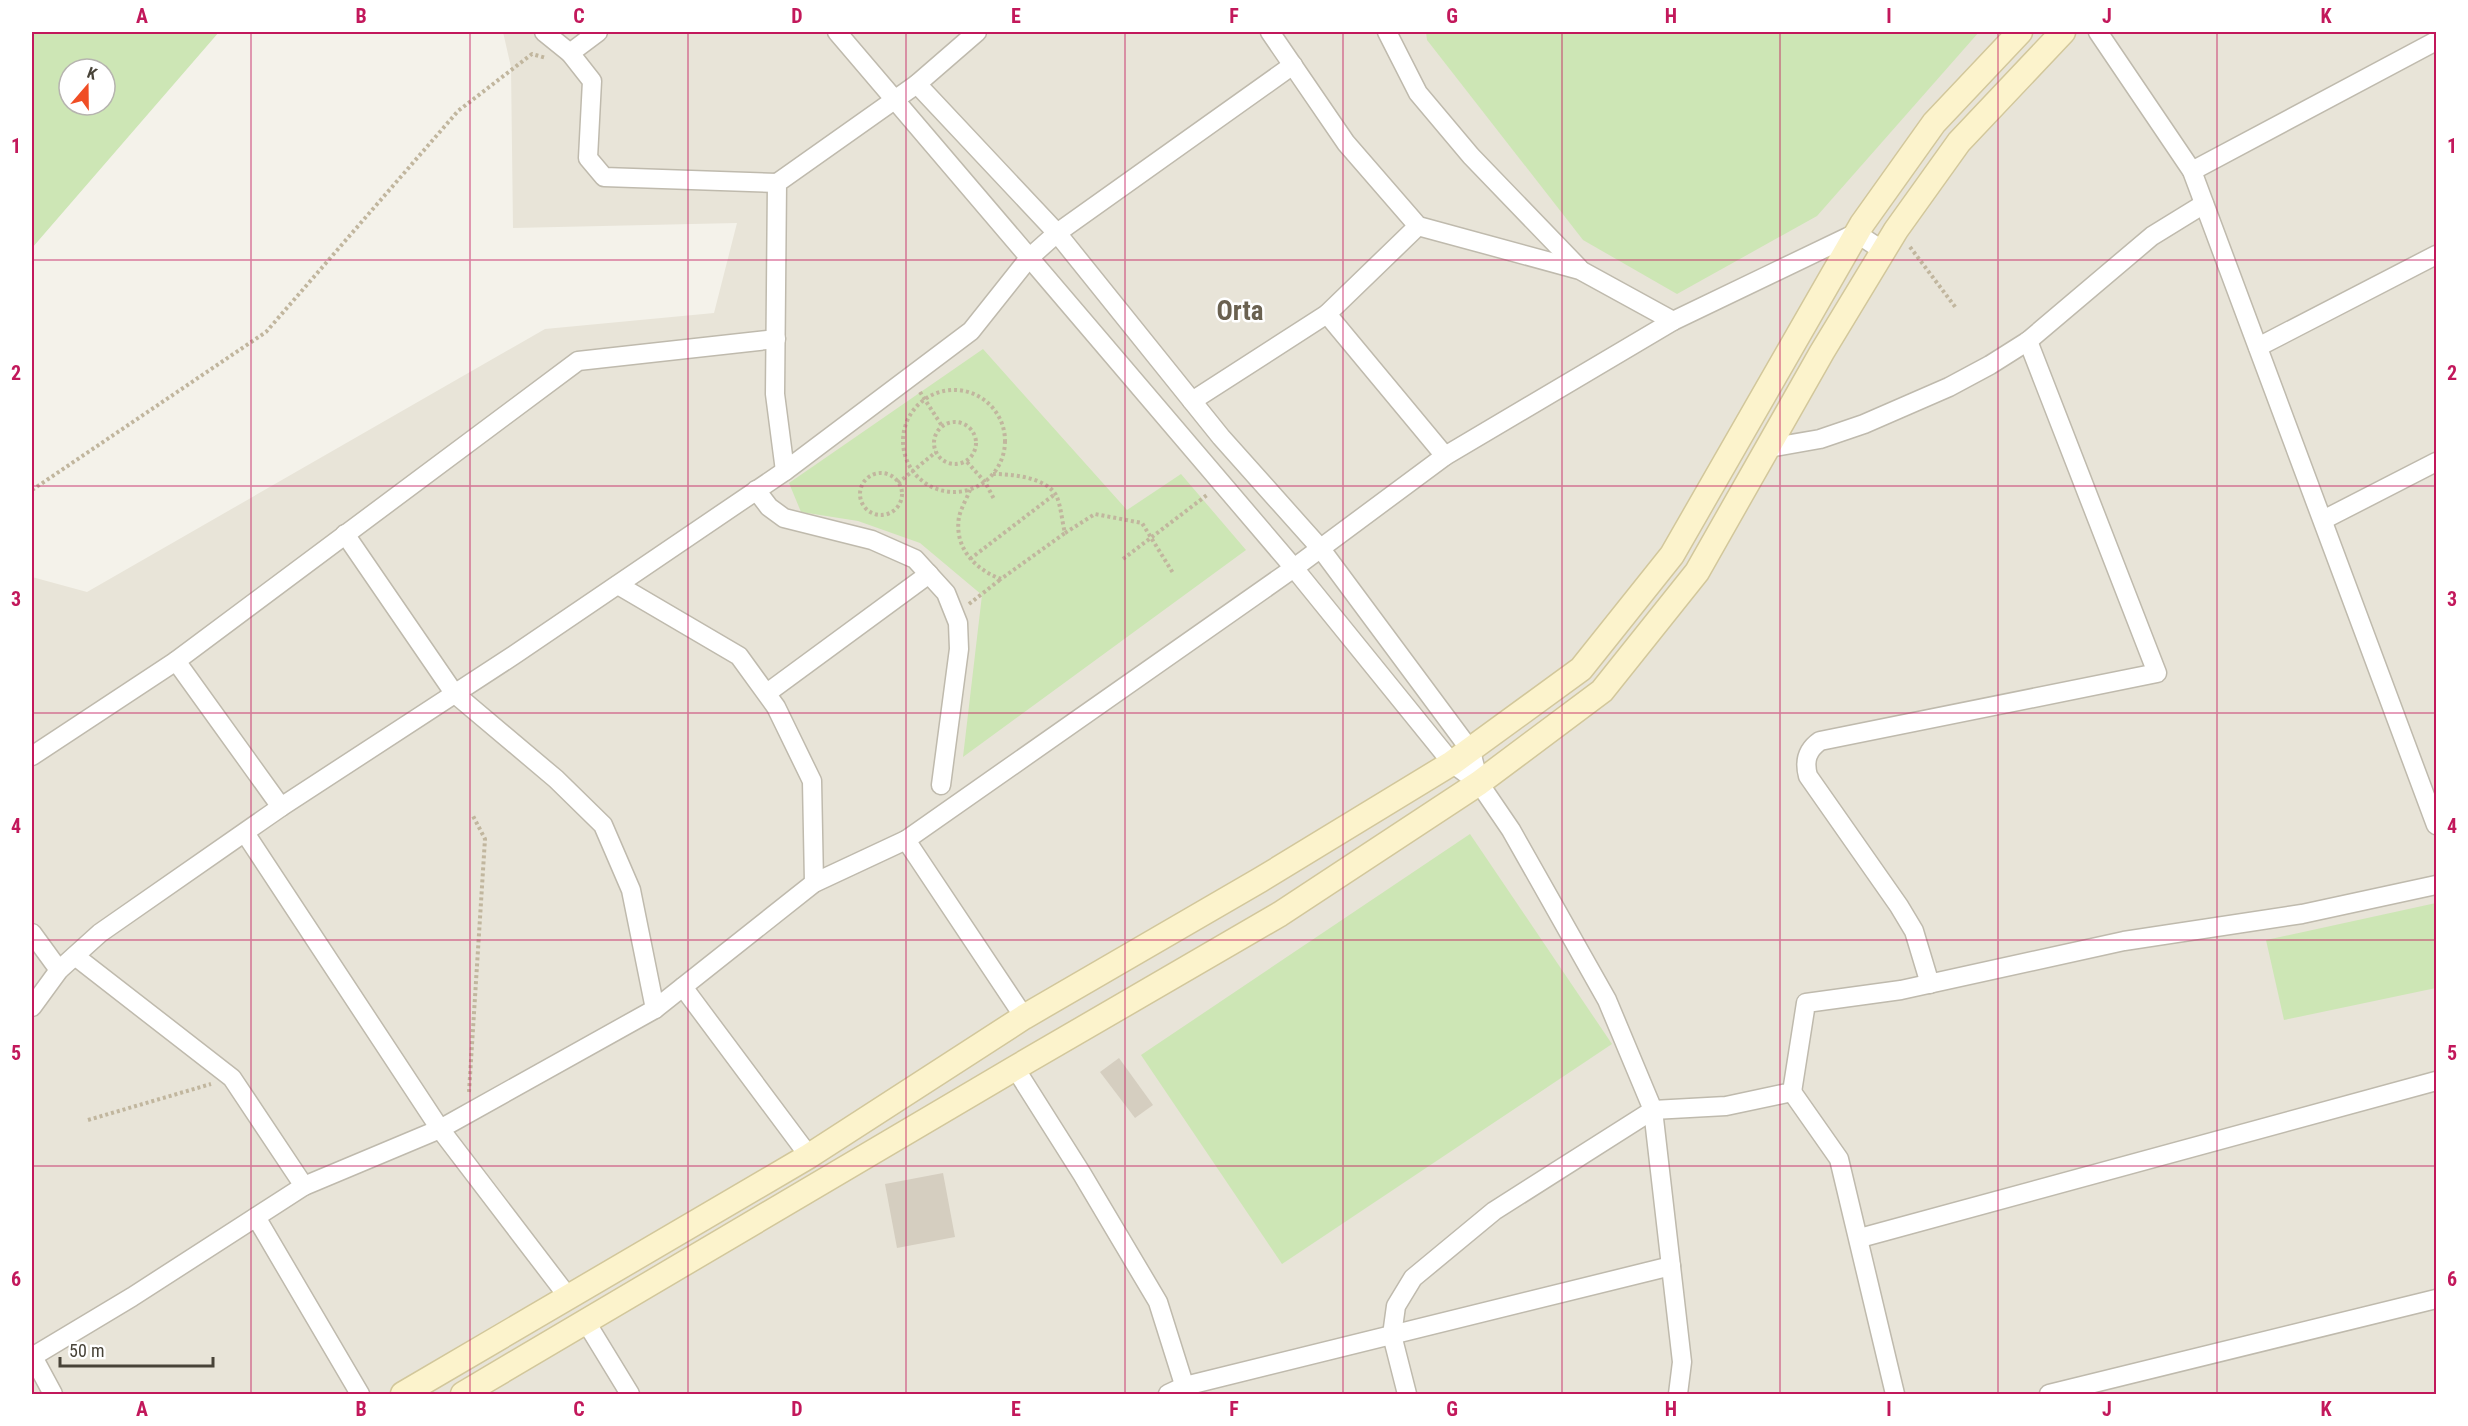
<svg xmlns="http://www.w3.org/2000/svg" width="2468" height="1426" viewBox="0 0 2468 1426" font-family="'Roboto Condensed',sans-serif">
  <rect width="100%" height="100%" fill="#f4f2ea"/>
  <polygon fill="#e8e4d8" points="503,32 2436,32 2436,1394 32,1394 32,577 87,592 545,329 714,313 737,223 513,228 511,67"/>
  <g fill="#cde6b5" fill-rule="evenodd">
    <path d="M32,32H219L32,248ZM69,69H105V105H69Z"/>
    <polygon points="1426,32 1979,32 1817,216 1677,294 1583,240 1427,40"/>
    <polygon points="983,349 1127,510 1181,474 1246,550 963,757 982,595 920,543 858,521 801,512 789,483"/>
    <polygon points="1470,834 1612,1044 1282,1264 1141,1055"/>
    <polygon points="2436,903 2436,988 2284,1020 2266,940"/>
  </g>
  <g fill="#d5cec0">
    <polygon points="1119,1058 1153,1105 1135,1118 1100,1072"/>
    <polygon points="943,1173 955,1237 897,1248 885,1184"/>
  </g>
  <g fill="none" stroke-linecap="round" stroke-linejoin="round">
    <defs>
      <g id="street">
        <polyline points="544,32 570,53 598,32"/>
        <polyline points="837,32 1294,568 1452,763 1479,783 1511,830 1607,1000 1653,1110 1682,1362 1678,1394"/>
        <polyline points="1270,32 1346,143 1418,226 1580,270 1673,321 1856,233 1882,250"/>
        <polyline points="1387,32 1418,93 1471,156 1579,268"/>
        <polyline points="2098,32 2192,171 2436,825"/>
        <polyline points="570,53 592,81 588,158 604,177 777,183"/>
        <polyline points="917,84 1057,233 1221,437 1321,549 1471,751 1479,783"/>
        <polyline points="2192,171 2436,41"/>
        <polyline points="1327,314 1445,456"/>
        <polyline points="2258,347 2436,255"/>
        <polyline points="1192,401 1327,314 1418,226"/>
        <polyline points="1768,448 1820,439 1864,424 1949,387 1990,365 2028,341 2152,236 2204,204"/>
        <polyline points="785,471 775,394 777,183 917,84 977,32"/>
        <polyline points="756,490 769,507 784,518 872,540 915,559 946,593 958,623 959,649 941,785"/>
        <polyline points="2323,520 2436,462"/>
        <polyline points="345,534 454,693 556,779 603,825 631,890 655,1009"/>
        <polyline points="618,585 739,656 776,707 812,781 814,883"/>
        <polyline points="767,693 929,574"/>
        <polyline points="32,756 176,661"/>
        <polyline points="281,807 176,661 578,361 776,339"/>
        <polyline points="245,833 440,1129 569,1298"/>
        <polyline points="906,840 1024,1017"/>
        <polyline points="32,933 59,970"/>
        <polyline points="75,956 232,1078 304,1186"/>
        <path d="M1930,984L1914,931L1899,906L1808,776C1804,761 1807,750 1820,741L2157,673L2028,341"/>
        <polyline points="683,987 809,1156"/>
        <polyline points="32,1007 59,970 100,933 281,807 514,655 785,471 971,331 1029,258 1057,233 1293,65"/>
        <polyline points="1015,1068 1082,1174 1158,1302 1187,1394"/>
        <polyline points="1792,1092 1839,1159 1895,1394"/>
        <polyline points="256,1217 360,1394"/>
        <polyline points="1860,1238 2436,1081"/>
        <polyline points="586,1322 630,1394"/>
        <polyline points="32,1355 53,1394"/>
        <polyline points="32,1357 132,1297 304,1186 440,1129 655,1009 814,883 906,840 1294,568 1445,456 1673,321"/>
        <polyline points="1168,1394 1185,1386 1671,1266"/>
        <polyline points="1407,1394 1392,1335 1396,1306 1413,1278 1494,1211 1653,1110 1726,1106 1792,1092 1806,1003 1901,990 2124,941 2302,914 2436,885"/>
        <polyline points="2049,1394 2436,1299"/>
      </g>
      <g id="secondary">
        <polyline points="403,1394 809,1156 1024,1017 1260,880 1452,763 1581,669 1672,555 1862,224 1934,123 2020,32"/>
        <polyline points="463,1394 1015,1068 1280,914 1479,783 1602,691 1697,572 1822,352 1896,230 1959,142 2063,32"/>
      </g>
    </defs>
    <use href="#street" stroke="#bfbaad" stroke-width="21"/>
    <use href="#secondary" stroke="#d2c79b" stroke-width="27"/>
    <g stroke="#c1b69e" stroke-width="4" stroke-dasharray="3 3" stroke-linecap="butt">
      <polyline points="1910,247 1956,308"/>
      <circle cx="954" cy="441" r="51"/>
      <polyline points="920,392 942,426"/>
      <circle cx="955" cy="443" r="21"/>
      <polyline points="967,462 985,482 994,499"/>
      <circle cx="881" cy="494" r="21"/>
      <path d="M993,474C1011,474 1045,477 1056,495C1061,505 1062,522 1065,533L1095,514L1142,523L1173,573"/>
      <polyline points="898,483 936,452"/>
      <polyline points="32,490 266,332 458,111 532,54 546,58"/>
      <path d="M970,490C967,498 961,508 959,517C954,547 974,569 1001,579L1065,533"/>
      <polyline points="970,559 1055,494"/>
      <polyline points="1123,559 1207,495"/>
      <polyline points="969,604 1001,579"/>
      <polyline points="469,1092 485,839 472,814"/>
      <polyline points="88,1120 211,1084"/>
    </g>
    <use href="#street" stroke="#fff" stroke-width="18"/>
    <use href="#secondary" stroke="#fcf3cc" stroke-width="24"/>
  </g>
  <path fill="none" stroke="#c2185b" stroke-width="1.5" stroke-opacity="0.55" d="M251,32V1394M470,32V1394M688,32V1394M906,32V1394M1125,32V1394M1343,32V1394M1562,32V1394M1780,32V1394M1998,32V1394M2217,32V1394M32,260H2436M32,486H2436M32,713H2436M32,940H2436M32,1166H2436"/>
  <g text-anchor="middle" stroke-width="5" stroke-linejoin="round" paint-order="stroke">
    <g font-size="27" font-weight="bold" fill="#6a6150" stroke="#fff">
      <text x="1240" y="320">Orta</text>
    </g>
  </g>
  <rect width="2468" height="1426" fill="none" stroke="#ffffff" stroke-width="66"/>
  <g transform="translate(87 87) rotate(20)"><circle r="28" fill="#ffffff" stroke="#b6b4af" stroke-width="1.5"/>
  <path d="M0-4.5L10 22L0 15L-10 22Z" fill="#f04e25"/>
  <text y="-9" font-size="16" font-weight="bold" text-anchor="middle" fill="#484338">K</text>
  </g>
  <path d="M60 1357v9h153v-9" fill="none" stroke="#484338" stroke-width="3"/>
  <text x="69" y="1357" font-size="18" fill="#484338" stroke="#ffffff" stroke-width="4.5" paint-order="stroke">50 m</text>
  <rect x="33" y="33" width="2402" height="1360" fill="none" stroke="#c2185b" stroke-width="2"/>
  <g font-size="20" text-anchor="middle" font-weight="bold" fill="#c2185b">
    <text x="142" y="23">A</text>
    <text x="361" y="23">B</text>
    <text x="579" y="23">C</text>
    <text x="797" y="23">D</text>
    <text x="1016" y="23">E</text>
    <text x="1234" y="23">F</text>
    <text x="1452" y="23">G</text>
    <text x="1671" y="23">H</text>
    <text x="1889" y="23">I</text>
    <text x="2107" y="23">J</text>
    <text x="2326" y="23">K</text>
    <text x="16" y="153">1</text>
    <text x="2452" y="153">1</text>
    <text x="16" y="380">2</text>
    <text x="2452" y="380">2</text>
    <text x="16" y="606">3</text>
    <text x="2452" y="606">3</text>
    <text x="16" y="833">4</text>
    <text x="2452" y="833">4</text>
    <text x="16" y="1060">5</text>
    <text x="2452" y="1060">5</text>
    <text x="16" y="1286">6</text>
    <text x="2452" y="1286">6</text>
    <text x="142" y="1416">A</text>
    <text x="361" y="1416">B</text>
    <text x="579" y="1416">C</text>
    <text x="797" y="1416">D</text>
    <text x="1016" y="1416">E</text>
    <text x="1234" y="1416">F</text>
    <text x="1452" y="1416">G</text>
    <text x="1671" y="1416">H</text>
    <text x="1889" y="1416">I</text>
    <text x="2107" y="1416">J</text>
    <text x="2326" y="1416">K</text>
  </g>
</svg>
